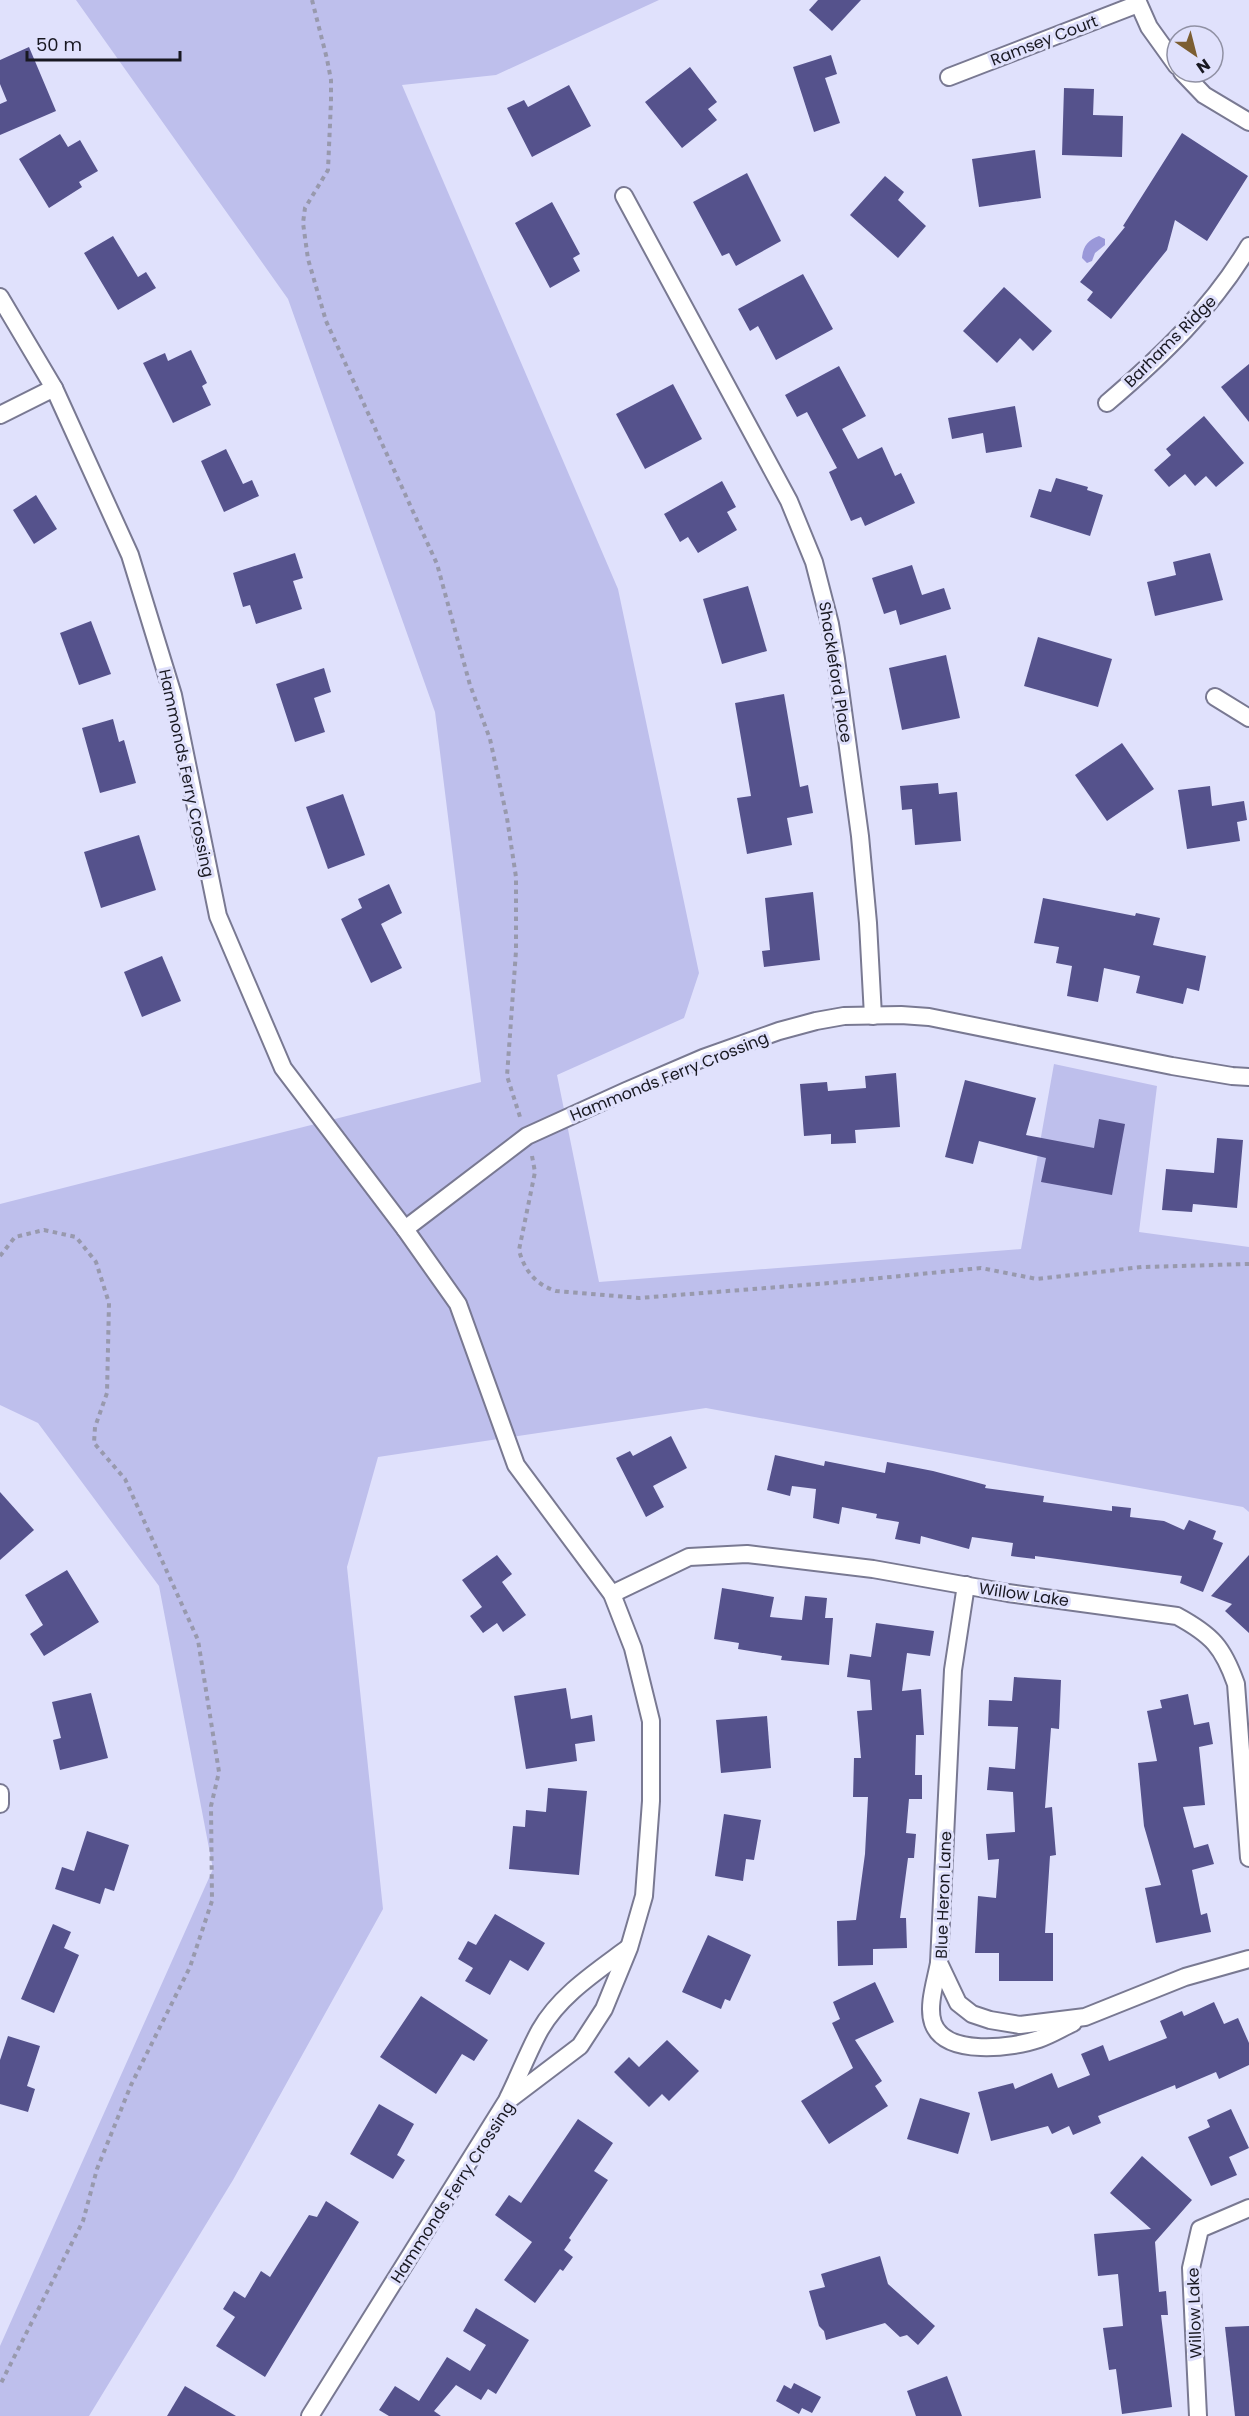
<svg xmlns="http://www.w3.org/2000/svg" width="1249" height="2416" viewBox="0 0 1249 2416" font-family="Poppins,sans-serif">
  <rect width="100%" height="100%" fill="#e0e1fc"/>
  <polygon fill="#bebfec" points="76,0 659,0 496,75 402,85 618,589 699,973 684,1018 557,1075 599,1282 1021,1249 1054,1064 1157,1086 1139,1232 1249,1247 1249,1512 1243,1507 706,1408 378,1457 347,1567 383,1909 233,2180 89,2416 0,2416 0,2346 213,1869 159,1586 38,1423 0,1405 0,1204 481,1082 435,712 288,299"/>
  <path fill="#9a98d9" d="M1099,236L1105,239V245L1095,253L1092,261L1087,263L1082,258C1083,246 1088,240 1099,236Z"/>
  <g fill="#55528c">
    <polygon points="818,0 861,0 832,31 809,10"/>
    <polygon points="29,47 56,111 0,135 0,104 7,101 0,84 0,60"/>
    <polygon points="831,55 837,74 825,78 840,123 814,132 793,67"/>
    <polygon points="690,67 717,102 708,109 717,120 682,148 645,102"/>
    <polygon points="569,85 591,126 532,157 507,108 524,100 528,107"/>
    <polygon points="1064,88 1094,89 1093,115 1123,116 1122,157 1062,155"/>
    <polygon points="1182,133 1248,176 1207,241 1175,220 1167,250 1111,319 1087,300 1093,292 1080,282 1125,227 1123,226"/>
    <polygon points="60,134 68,147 80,140 98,171 79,182 82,187 49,208 19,159"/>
    <polygon points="1035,150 1041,198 979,207 972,159"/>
    <polygon points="747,173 781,241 736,266 729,253 722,256 693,202"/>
    <polygon points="885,176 904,192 898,200 926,226 898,258 850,215"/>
    <polygon points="552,202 580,254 573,258 580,271 550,288 515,223"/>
    <polygon points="113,236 138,277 146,272 156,288 118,310 84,253"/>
    <polygon points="803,274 833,329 776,360 758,326 750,331 738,309"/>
    <polygon points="1004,287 1052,331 1033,351 1020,338 997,363 963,331"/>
    <polygon points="191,350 207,383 202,386 211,405 173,423 143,363 165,353 168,361"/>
    <polygon points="1249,364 1249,422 1221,387"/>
    <polygon points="839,366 866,416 842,429 858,459 882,447 895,476 901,473 915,503 865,526 861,517 851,521 829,472 837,468 807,412 797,417 785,395"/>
    <polygon points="673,384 702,439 645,469 616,414"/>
    <polygon points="1015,406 1022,447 986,453 983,433 952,439 948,418"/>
    <polygon points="1204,416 1244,463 1216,487 1206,476 1195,486 1185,474 1169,487 1154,470 1171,455 1166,449"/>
    <polygon points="226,449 243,484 252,480 259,496 224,512 201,461"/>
    <polygon points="1056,478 1088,487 1087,490 1103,495 1090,536 1030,517 1039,489 1051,492"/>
    <polygon points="722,481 736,507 727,512 737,530 698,553 688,537 680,542 664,514"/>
    <polygon points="36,495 57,529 34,544 13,510"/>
    <polygon points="295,553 303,578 293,581 302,609 256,624 250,605 243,607 233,573"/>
    <polygon points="1210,553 1223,600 1155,616 1147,582 1176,575 1173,562"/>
    <polygon points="912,565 922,595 944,588 951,609 900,625 896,610 884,614 872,578"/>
    <polygon points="748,586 767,651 722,664 703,599"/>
    <polygon points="91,621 111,674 79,685 60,633"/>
    <polygon points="1038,637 1112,659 1098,707 1024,686"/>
    <polygon points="946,655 960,718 902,730 889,668"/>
    <polygon points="324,668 331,692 314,698 325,732 295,742 276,684"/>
    <polygon points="784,694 800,787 808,785 813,813 787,818 792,845 747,854 737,798 751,796 735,703"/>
    <polygon points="113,719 119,742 124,740 136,783 100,793 82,728"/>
    <polygon points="1122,743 1154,789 1107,821 1075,775"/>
    <polygon points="938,783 939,794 957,792 961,841 915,845 912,809 902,810 900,786"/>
    <polygon points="1210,786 1212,806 1244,801 1247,820 1237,822 1240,841 1187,849 1178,790"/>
    <polygon points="343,794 365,855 328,869 306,807"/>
    <polygon points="139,835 156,890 101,908 84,852"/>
    <polygon points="389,884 402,913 381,924 402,968 371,983 341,919 362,908 358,899"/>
    <polygon points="813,892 820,960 764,967 762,951 770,950 765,898"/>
    <polygon points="1043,898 1135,916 1136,913 1160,918 1153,945 1206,956 1199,991 1187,988 1183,1004 1136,993 1140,976 1104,968 1098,1002 1067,996 1072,966 1056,963 1059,947 1034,943"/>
    <polygon points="162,956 181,1001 142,1017 124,972"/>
    <polygon points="896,1073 900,1127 855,1130 856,1143 831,1144 831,1134 804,1136 800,1084 827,1082 828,1091 866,1088 865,1076"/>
    <polygon points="965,1080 1036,1098 1026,1135 1094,1148 1099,1119 1125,1124 1112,1195 1041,1182 1046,1158 979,1141 973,1164 945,1157"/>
    <polygon points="1217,1138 1243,1140 1237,1208 1193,1204 1192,1212 1162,1210 1166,1169 1214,1173"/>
    <polygon points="671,1436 687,1468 653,1486 664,1507 646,1517 616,1458 630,1451 633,1456"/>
    <polygon points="775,1455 824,1466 825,1461 885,1473 887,1462 933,1471 986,1485 985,1488 1044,1496 1043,1502 1112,1511 1112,1506 1131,1508 1130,1517 1164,1521 1184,1530 1189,1520 1216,1531 1213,1539 1223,1543 1203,1592 1180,1583 1182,1576 1035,1556 1035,1559 1011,1556 1013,1543 972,1537 969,1549 921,1536 920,1544 895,1539 899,1522 876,1518 877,1514 842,1507 839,1524 813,1518 816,1489 792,1486 790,1496 767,1490"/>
    <polygon points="0,1492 34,1530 0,1560"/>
    <polygon points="497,1555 512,1574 502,1582 526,1615 503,1632 497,1623 483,1633 470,1616 482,1607 462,1580"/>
    <polygon points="1249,1555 1249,1633 1225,1611 1232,1604 1211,1596"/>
    <polygon points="67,1570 99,1622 44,1656 30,1634 43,1625 25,1595"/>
    <polygon points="722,1588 774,1597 770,1617 802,1620 805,1596 827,1598 825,1618 833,1618 829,1665 781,1660 782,1656 738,1649 739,1643 714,1639"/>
    <polygon points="876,1623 934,1631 930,1656 907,1653 902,1691 921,1689 924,1735 916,1735 915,1775 922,1775 922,1799 909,1799 906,1833 916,1834 914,1858 908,1858 900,1918 906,1918 907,1948 873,1949 873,1965 838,1966 837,1921 856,1920 865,1854 868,1797 853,1797 854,1758 861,1758 857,1711 872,1710 870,1680 847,1677 850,1654 871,1657"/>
    <polygon points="1014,1677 1061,1680 1059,1729 1051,1728 1045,1808 1052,1807 1056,1855 1050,1856 1045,1933 1053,1933 1053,1981 999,1981 999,1953 975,1953 978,1896 996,1898 999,1859 988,1860 986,1834 1015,1832 1013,1792 987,1790 989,1767 1015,1769 1018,1727 988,1726 989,1700 1012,1701"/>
    <polygon points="566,1688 571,1719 592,1715 595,1741 575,1744 577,1761 526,1769 514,1696"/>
    <polygon points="91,1693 108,1758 60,1770 53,1740 61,1738 52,1702"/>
    <polygon points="1188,1694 1194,1725 1209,1722 1213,1744 1199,1747 1205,1805 1183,1807 1194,1848 1208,1844 1214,1864 1192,1870 1201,1915 1207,1913 1211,1932 1156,1943 1145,1888 1161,1885 1144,1826 1138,1763 1157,1761 1147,1711 1162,1708 1160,1700"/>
    <polygon points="767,1716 771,1768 721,1773 716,1720"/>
    <polygon points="548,1788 587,1791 579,1875 509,1869 513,1826 525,1827 526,1810 546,1812"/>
    <polygon points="724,1814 761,1820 754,1860 746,1859 743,1881 715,1876"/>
    <polygon points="87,1831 129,1845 114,1891 105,1888 100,1904 55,1889 62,1867 74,1871"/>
    <polygon points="495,1914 545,1943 528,1971 510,1960 490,1995 465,1981 473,1968 458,1959 468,1941 476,1945"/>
    <polygon points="53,1924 71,1932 64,1948 79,1955 54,2013 21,1999"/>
    <polygon points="708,1935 751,1955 730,2001 725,1999 721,2009 682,1992"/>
    <polygon points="875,1982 894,2022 855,2040 882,2081 875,2086 888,2106 829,2144 801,2101 853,2068 832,2023 840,2019 833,2002"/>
    <polygon points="421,1996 488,2040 474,2061 462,2054 436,2094 380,2057"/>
    <polygon points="1214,2002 1224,2024 1238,2018 1249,2043 1249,2065 1219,2079 1216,2072 1176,2089 1175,2085 1098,2116 1101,2123 1073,2135 1069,2126 1052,2134 1048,2126 991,2141 978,2092 1013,2083 1015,2089 1052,2073 1058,2088 1090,2075 1081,2054 1103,2045 1109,2061 1167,2038 1160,2021 1182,2011 1184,2016"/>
    <polygon points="8,2036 40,2046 27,2086 35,2089 28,2112 0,2104 0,2060"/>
    <polygon points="667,2040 699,2071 669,2101 662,2094 649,2107 614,2072 629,2057 639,2067"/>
    <polygon points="920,2098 970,2113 958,2154 907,2139"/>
    <polygon points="379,2104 414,2124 397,2155 405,2160 393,2179 350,2154"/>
    <polygon points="1231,2109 1249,2148 1229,2157 1237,2175 1211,2186 1188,2137 1210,2127 1207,2120"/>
    <polygon points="578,2119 613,2143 594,2171 608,2180 569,2238 571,2240 564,2250 573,2257 563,2271 560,2269 535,2303 504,2280 532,2242 495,2215 509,2195 521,2203"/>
    <polygon points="1142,2156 1192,2200 1155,2242 1159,2292 1166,2291 1168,2315 1161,2315 1172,2407 1122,2414 1116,2369 1109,2370 1103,2328 1123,2326 1118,2274 1098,2276 1094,2234 1151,2229 1110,2193"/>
    <polygon points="326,2201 359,2222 265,2377 216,2346 235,2317 223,2309 234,2291 245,2298 261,2271 270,2277 309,2215 317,2217"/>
    <polygon points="880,2256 888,2284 935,2326 918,2345 907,2335 900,2337 885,2323 826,2340 824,2331 819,2326 809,2291 825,2287 821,2274"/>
    <polygon points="476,2308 529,2340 496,2394 488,2389 481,2400 456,2385 434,2411 441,2416 389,2416 379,2410 395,2386 419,2401 447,2357 470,2371 486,2345 463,2331"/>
    <polygon points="1249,2326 1249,2416 1235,2416 1225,2327"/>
    <polygon points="947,2376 962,2416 916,2416 907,2391"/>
    <polygon points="794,2383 821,2397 812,2413 802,2408 799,2414 776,2401 784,2385 791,2389"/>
    <polygon points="185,2386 236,2416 167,2416"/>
  </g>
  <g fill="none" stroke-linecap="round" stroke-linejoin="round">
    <defs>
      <g id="street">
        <polyline points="1137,0 1149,27 1177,66"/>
        <polyline points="1182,72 1204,95 1249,122"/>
        <polyline points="949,77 1138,4"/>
        <polyline points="624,196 789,501 814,562 830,624 836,659 860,836 868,923 873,1016"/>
        <polyline points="0,297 54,388 130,555 173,695 218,916 283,1068 405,1229 458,1304 516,1465 612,1594 633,1648 651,1721 651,1801 644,1896 629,1948 604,2009 580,2046 506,2102 310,2416"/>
        <path d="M1107,403C1161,357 1213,307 1249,246"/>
        <polyline points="0,415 54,388"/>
        <polyline points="1215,697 1249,718"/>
        <polyline points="405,1229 527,1136 626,1091 703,1058 779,1031 816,1021 844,1016 901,1015 929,1017 1172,1066 1232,1076 1249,1077"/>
        <polyline points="966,1585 953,1670 939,1963 958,2003 972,2014 990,2020 1020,2025 1085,2017 1185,1977 1249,1959"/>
        <path d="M612,1594L689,1557L747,1554L873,1569L1008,1593L1177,1616C1212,1635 1223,1647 1236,1684L1249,1858"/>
        <polyline points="0,1793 0,1804"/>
        <path d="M939,1963C936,1980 927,2006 933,2023C945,2057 1013,2048 1039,2039C1051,2035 1062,2028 1073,2023"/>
        <path d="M508,2098C519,2076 528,2052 540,2030C560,1995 596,1972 628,1948"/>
        <polyline points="1198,2416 1191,2268 1200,2229 1249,2208"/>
      </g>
    </defs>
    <use href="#street" stroke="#797992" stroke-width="20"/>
    <g stroke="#9899ad" stroke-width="4" stroke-dasharray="4.5 4.5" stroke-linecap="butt">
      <polyline points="312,0 327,59 331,80 331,101 328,170 305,208 303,223 308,259 326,321 437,564 470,685 490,739 507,818 516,877 516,951 507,1076 521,1120"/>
      <path d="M532,1156L535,1172L519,1250C524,1270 536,1285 556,1291L639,1298L830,1283L981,1268L1037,1279L1142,1267L1249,1264"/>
      <polyline points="0,1256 15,1237 44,1230 76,1237 96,1262 109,1303 107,1393 95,1427 94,1443 125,1479 198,1640 219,1772 211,1806 212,1901 190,1967 131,2085 97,2169 83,2221 0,2385"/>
    </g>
    <use href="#street" stroke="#fff" stroke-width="16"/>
  </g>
  <g text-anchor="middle" stroke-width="6" stroke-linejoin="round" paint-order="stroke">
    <g font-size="16" fill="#181821" stroke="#e0e1fc">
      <text transform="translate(1044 40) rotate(-21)" y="6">Ramsey Court</text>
      <text transform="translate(1170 341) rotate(-45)" y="6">Barhams Ridge</text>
      <text transform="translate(836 672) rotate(81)" y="6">Shackleford Place</text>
      <text transform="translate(187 773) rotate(78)" y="6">Hammonds Ferry Crossing</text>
      <text transform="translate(669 1076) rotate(-22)" y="6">Hammonds Ferry Crossing</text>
      <text transform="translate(1024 1594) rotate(8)" y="6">Willow Lake</text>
      <text transform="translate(943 1895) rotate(-88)" y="6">Blue Heron Lane</text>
      <text transform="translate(452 2192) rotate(-57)" y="6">Hammonds Ferry Crossing</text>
      <text transform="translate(1194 2313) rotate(-92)" y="6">Willow Lake</text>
    </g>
  </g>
  <g transform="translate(1195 54) rotate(145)"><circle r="28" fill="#e0e1fc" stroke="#9091a4" stroke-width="1.5"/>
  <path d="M0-4.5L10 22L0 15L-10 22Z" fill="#7c5e32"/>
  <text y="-9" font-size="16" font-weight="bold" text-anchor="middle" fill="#181821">N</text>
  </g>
  <path d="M27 51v9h153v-9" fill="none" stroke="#181821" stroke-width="3"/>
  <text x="36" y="51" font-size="18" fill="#181821" stroke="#e0e1fc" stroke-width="4.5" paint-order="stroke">50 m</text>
</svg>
